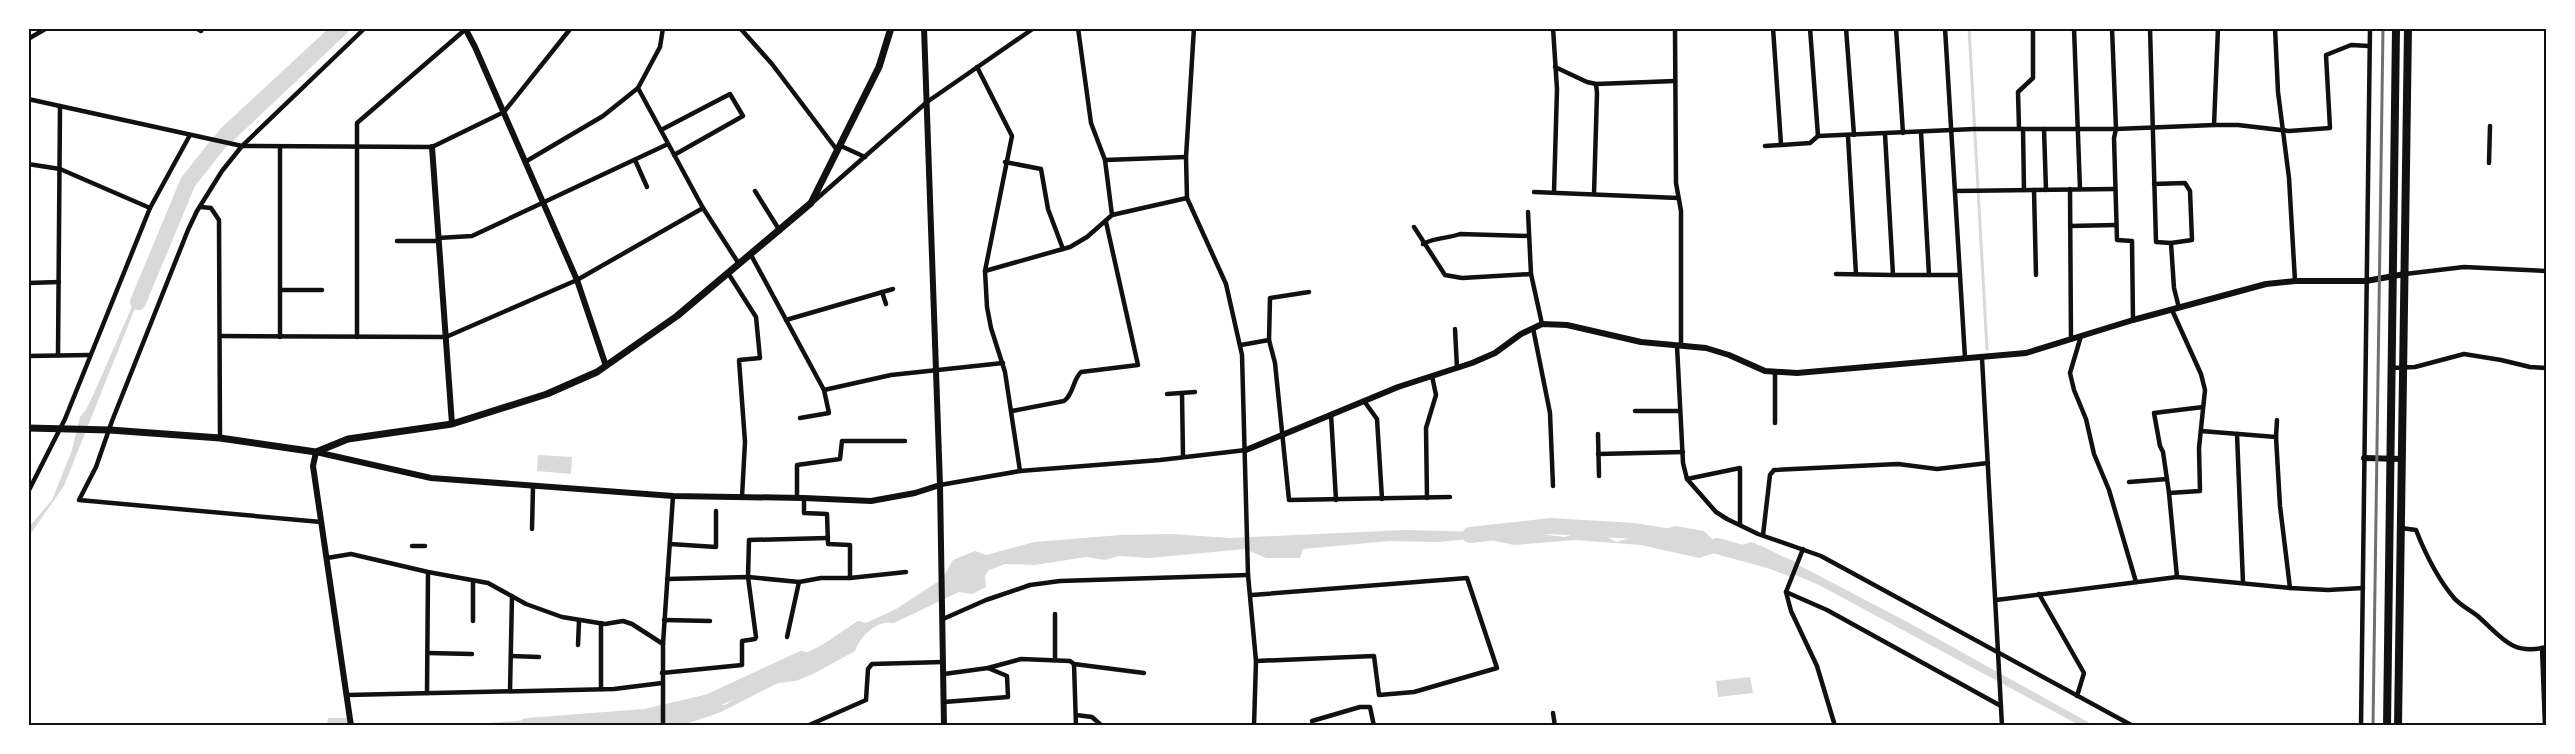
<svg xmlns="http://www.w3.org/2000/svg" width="2575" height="754" viewBox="0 0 2575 754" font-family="Jost,sans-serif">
  <rect width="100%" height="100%" fill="#fff"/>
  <g fill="#d9d9d9">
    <polygon points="328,29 339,29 243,115 211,150 181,193 64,486 29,536 29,527 52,500 72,450 80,417 86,410 95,391 130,311 162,225 184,180 220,129"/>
    <polygon points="538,455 572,457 571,474 537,471"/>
    <path d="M1676,526L1704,531L1713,540L1739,546L1751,542L1766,548L1913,625L2093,725H2079L1819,585L1788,572L1758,553L1721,551L1699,558L1641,545L1574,540L1514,545L1480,538L1438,542L1389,541L1303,549L1300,558H1266L1245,549L1149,558L1119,556L1105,560L1086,557L1035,565L1005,564L989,570L985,575L986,587L972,594L959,592L894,623C878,619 860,636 855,651L813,674L796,681L778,683L721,712L689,723L676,725L595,726L613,724L623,715L644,723L663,710L681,717L711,705H725L757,684L769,682L789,657C817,653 835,635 858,621L866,623L896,609L942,579L953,560L975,551L986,555L1034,542L1121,535L1171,534L1230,538L1404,530L1530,533L1565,537L1574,534H1602L1616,542Z"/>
    <polygon points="1750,677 1753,693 1718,697 1716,681"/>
    <polygon points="328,718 349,718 357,725 327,726"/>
    <polygon points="531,720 564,725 460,725"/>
  </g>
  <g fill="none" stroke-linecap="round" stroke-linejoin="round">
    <polyline stroke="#d9d9d9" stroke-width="3" points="1969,28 1987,349"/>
    <g stroke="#d9d9d9" stroke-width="16">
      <polyline points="138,302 188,182 218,144 341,28"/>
      <polyline points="1470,535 1551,526 1633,531 1671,537"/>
      <polyline points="1717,546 1772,561 1790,568"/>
      <polyline points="527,726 645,717 709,702 802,659"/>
    </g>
    <g stroke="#111" stroke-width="4.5">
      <polyline points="196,28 201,31 203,28"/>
      <polyline points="740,28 772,64 837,150"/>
      <polyline points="1078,28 1091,123 1105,160 1112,215"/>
      <polyline points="1194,28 1186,157 1187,198 1226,284 1242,355 1248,575 1256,661 1254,726"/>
      <polyline points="1553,28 1557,89 1554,192"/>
      <polyline points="1675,28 1676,183 1681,211 1681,346"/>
      <polyline points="1773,28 1781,144"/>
      <polyline points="1846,28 1854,135"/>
      <polyline points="1896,28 1903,133"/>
      <polyline points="1945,28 1965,358"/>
      <polyline points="2074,28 2080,189"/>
      <polyline points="2112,28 2116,129 2114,138 2117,240 2132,241 2133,320"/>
      <polyline points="2150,28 2156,242 2171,243 2174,288 2179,308"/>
      <polyline points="2275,28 2278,92 2289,178 2295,281"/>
      <polyline points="28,39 47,28"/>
      <polyline points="977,67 1012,136 985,271 987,307 991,328 1005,372 1020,471"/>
      <polyline points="1555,67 1587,82 1596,84 1675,81"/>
      <polyline points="638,88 703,208 739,264"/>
      <polyline points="28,99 242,146 432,147 504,112 571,28"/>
      <polyline points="2214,125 2218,28"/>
      <polyline points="2019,128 2018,92 2033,78 2033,28"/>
      <polyline points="2023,129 2024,190"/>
      <polyline points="2044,129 2046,190"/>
      <polyline points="661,130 730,94 743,116 674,155"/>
      <polyline points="1921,132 1929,275"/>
      <polyline points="1885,134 1893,275 1960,275"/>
      <polyline points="1818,136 1974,129 2116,129 2214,125 2238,125 2289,131 2330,128 2326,55 2351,45 2369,46"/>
      <polyline points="1848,136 1856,274"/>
      <polyline points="841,146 865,157"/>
      <polyline points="1765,146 1810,143 1818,136 1810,28"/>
      <polyline points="635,160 647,187"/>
      <polyline points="1105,160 1186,157"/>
      <polyline points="525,162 603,116 638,88 660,47 663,28"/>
      <polyline points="1005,162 1041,169 1048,209 1063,249"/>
      <polyline points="2489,163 2490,126"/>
      <polyline points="28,164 60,169 150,208"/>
      <polyline points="2154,184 2185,183 2190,191 2192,240 2171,243"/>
      <polyline points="2070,189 2071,339"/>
      <polyline points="2034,190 2036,275"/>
      <polyline points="755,191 780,231"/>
      <polyline points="1955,191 2115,189"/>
      <polyline points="1534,192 1678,198"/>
      <polyline points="1594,194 1597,93 1596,84"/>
      <polyline points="813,202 927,102 1034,28"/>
      <polyline points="201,207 211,208 219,220 220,438"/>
      <polyline points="1528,212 1531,274"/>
      <polyline points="2070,226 2116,225"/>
      <polyline points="1414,227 1445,275 1462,278 1531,274 1542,324"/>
      <polyline points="438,238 472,236 668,144"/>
      <polyline points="397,241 439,241"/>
      <path d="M1423,244C1435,237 1447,239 1460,234L1529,236"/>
      <polyline points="751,255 824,390 891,375 1003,363"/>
      <polyline points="985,271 1070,247 1087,237 1112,215 1187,198"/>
      <polyline points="728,273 756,317 760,358 739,360 745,442 742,497"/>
      <polyline points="1836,274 1893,275"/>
      <polyline points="2405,274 2464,267 2546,271"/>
      <polyline points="28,283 59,282"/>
      <polyline points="280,290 322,290"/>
      <polyline points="882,292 886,304"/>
      <polyline points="2172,310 2201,374 2205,390 2199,448 2200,491 2169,493 2163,452 2160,446 2154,413 2203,407"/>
      <polyline points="786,320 893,289"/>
      <polyline points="1533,328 1550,413 1553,486"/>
      <polyline points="1455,329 1457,368"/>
      <polyline points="220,336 446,337 577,280 703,208"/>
      <polyline points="2081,336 2070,373 2074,390 2086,419 2094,454 2109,490 2136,582"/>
      <polyline points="280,337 280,147"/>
      <polyline points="357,337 357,123 467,28"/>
      <polyline points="1269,340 1270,298 1309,292"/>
      <polyline points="1241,345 1269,340 1275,363 1289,500 1450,497"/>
      <polyline points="1677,346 1683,463 1687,479 1716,512 1727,519 1758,534 1821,556 2133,726"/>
      <polyline points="58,355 60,106"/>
      <polyline points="28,356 90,355"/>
      <polyline points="1982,358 2002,726"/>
      <polyline points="2392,368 2415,367 2464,354 2501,360 2530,367 2546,368"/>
      <polyline points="1775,372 1775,423"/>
      <polyline points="1167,394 1195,392"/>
      <polyline points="1182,394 1183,456"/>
      <polyline points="1364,401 1377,419 1382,499"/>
      <path d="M1012,411L1064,401C1074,394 1072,381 1081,372L1138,365L1106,222"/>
      <polyline points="1635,411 1680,411"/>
      <polyline points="1331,414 1336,500"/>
      <polyline points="800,418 829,413 824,390"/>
      <polyline points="2201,431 2276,437 2280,506 2290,588"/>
      <polyline points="1598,434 1599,476"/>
      <polyline points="2237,434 2243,583"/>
      <polyline points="2276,437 2277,420"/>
      <polyline points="1598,454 1683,452"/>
      <polyline points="1687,479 1740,468 1740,524"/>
      <polyline points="2129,482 2167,479"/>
      <polyline points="940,485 1020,471 1160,460 1246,450"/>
      <polyline points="28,492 65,419 150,208 190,135"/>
      <polyline points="2169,493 2177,577"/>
      <polyline points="797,498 797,465 840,459 842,441 905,441"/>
      <polyline points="1427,498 1426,428 1436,395 1432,376"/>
      <polyline points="321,522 79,500 96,467 112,421 188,230 197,211 222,171 242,146 365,28"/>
      <path d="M2401,528L2416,530C2425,553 2438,579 2454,598C2461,606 2472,611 2480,618C2502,638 2513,656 2546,647"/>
      <polyline points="532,529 533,487"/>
      <polyline points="1763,535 1770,475 1774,470 1898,464 1937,469 1988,463"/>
      <polyline points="670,544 716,547 716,511"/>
      <polyline points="412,546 425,546"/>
      <polyline points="1803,549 1786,592 1791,611 1817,666 1835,726"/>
      <polyline points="327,558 351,554 428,572 488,583 526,604 562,617 605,624 623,621 632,624 663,644"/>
      <polyline points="850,578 906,572"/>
      <polyline points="667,579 748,577 799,582 821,578 850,578 850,545 828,544 827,514 804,513 804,498"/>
      <polyline points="1786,592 1827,610 2001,706"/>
      <polyline points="2039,594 2084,673 2077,696"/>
      <polyline points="1252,595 1467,578 1497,668 1414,692 1379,695 1374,656 1256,661"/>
      <polyline points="1996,600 2177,577 2290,588 2328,590 2363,588"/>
      <polyline points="1055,614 1055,660"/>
      <polyline points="943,619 986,600 1030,585 1060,581 1248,575"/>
      <polyline points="664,620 710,621"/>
      <polyline points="473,621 473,581"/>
      <polyline points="601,623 601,689"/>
      <polyline points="787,637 799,582"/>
      <polyline points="578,645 579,621"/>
      <polyline points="2542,648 2545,726"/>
      <polyline points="428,653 472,654"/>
      <polyline points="511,656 539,657"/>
      <polyline points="1074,664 1076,726"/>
      <polyline points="662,673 742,665 742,641 755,639 756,637 748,577 749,540 828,538"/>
      <polyline points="944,674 988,668 1021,659 1070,661 1074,664 1144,673"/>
      <polyline points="510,691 512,596"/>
      <polyline points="427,693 428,572"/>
      <polyline points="347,695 614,689 662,683"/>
      <polyline points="944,702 1008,697 1007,676 988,668"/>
      <polyline points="1553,713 1555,726"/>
      <polyline points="1076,715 1092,717 1102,726"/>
      <polyline points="1312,721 1360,707 1370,707 1374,726"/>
      <polyline points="663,726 663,644 673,496"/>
      <polyline points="807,726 866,700 868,669 872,664 943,662"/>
      <polyline points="2361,726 2370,28"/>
    </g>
    <g stroke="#111" stroke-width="6">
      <polyline points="465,28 475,47 577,280 606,366"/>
      <polyline points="924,28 940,485 944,726"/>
      <polyline points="432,147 452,424"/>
      <polyline points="1246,450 1398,387 1472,363 1495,353 1521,334 1542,324 1567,325 1641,342 1706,348 1729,355 1765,371 1797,373 2026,353 2133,320 2266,284 2295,281 2366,281 2405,274"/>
      <polyline points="2364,458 2402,459"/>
      <polyline points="351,726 313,466 316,452 431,478 673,496 804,498 871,501 915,493 940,485"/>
    </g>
    <polyline stroke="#111" stroke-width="7" points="28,428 110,430 220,438 316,452 348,439 452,424 547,394 597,372 677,316 811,203 879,67 891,28"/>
    <g stroke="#111" stroke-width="8">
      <polyline points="2387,726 2396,28"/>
      <polyline points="2398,726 2408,28"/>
    </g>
    <polyline stroke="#707070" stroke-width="3" points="2373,726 2383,28"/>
  </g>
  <rect width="2575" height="754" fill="none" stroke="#ffffff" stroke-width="60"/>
  <rect x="30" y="30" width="2515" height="694" fill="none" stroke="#111" stroke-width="2"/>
</svg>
